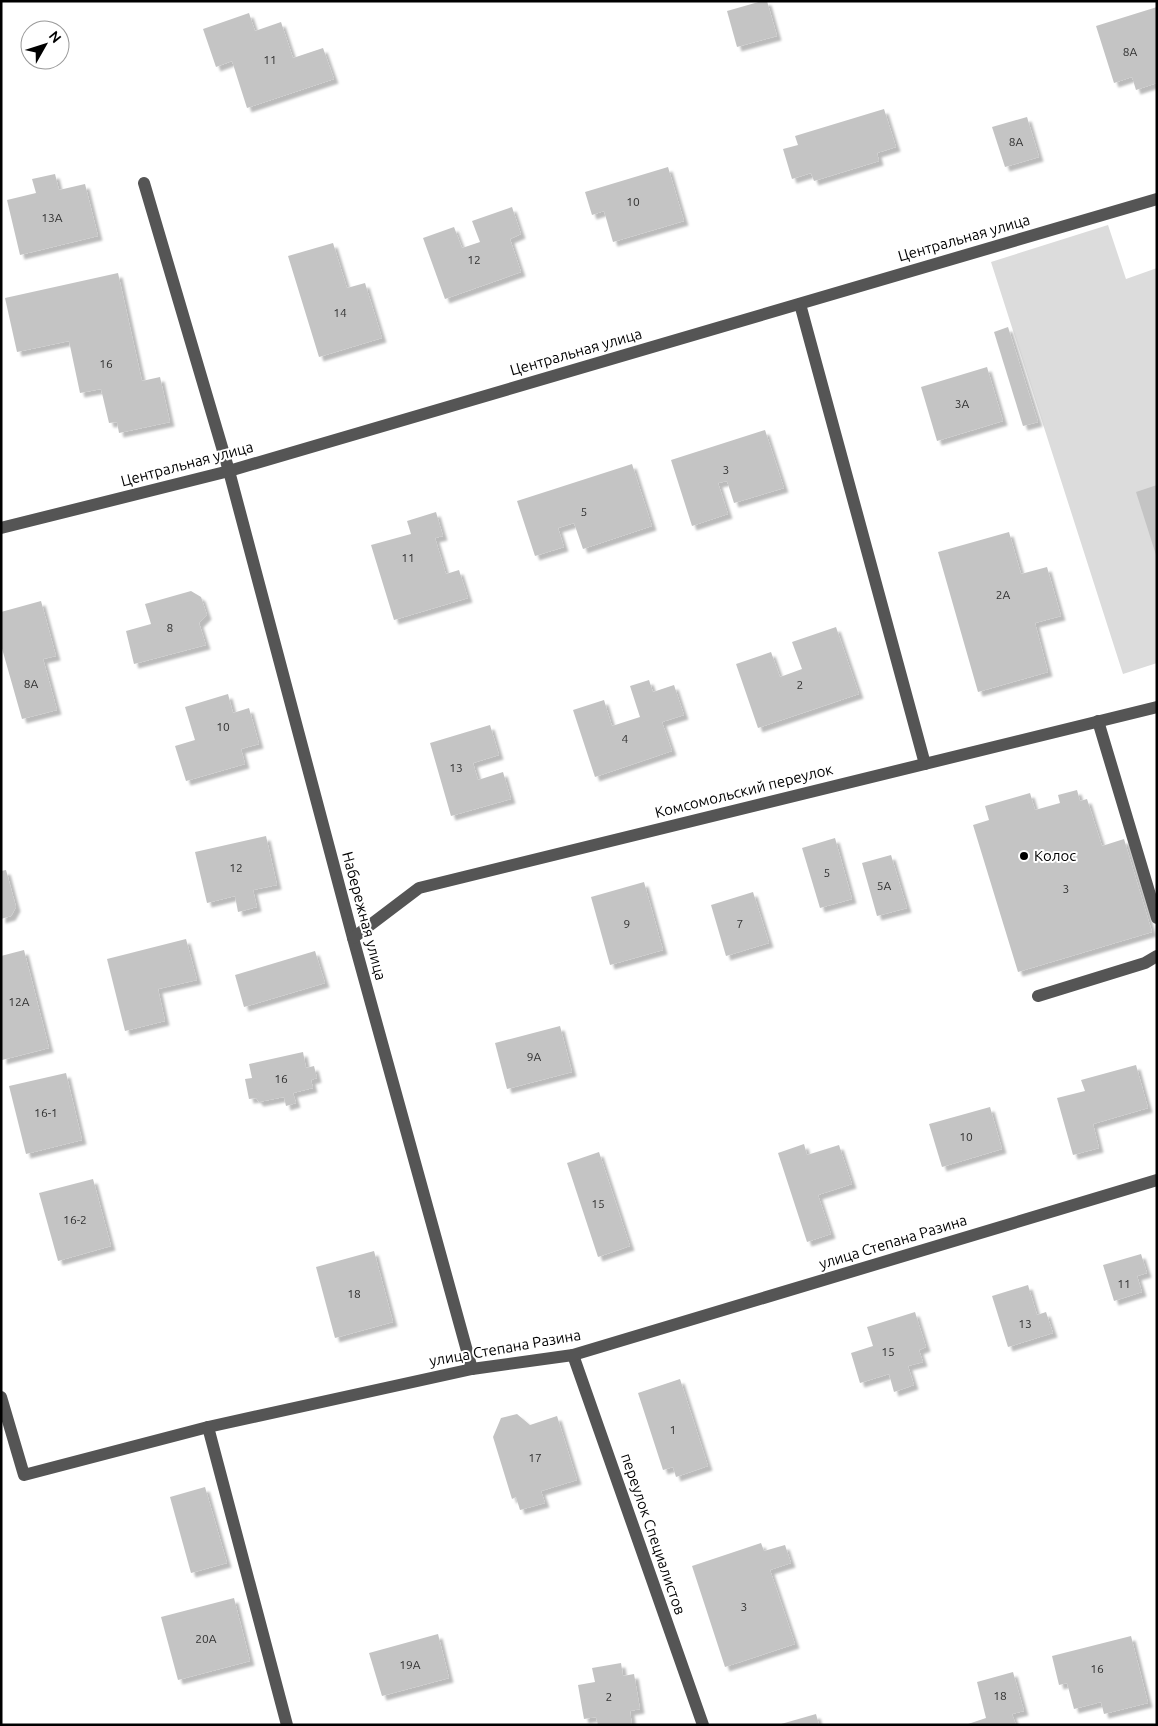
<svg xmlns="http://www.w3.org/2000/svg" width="1158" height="1726" viewBox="0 0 1158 1726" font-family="Ubuntu,sans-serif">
  <defs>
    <filter id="shadow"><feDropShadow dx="4.5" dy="4.5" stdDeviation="1" flood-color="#0004"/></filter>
  </defs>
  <rect width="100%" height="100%" fill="#fff"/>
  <polygon fill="#dcdcdc" points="1108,225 1126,279 1157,268 1157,663 1123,674 991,262"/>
  <g fill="#c4c4c4" filter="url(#shadow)">
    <polygon points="762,1 767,1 777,36 737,47 727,11"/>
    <polygon points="1157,7 1157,83 1136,90 1132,77 1114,83 1096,26"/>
    <polygon points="249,13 255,31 281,22 293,58 323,48 334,79 247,108 232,61 216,67 203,29"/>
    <polygon points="884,109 896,147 877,153 879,161 814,181 811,173 792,179 783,149 798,145 795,136"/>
    <polygon points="1027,117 1039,157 1005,167 992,127"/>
    <polygon points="668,167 684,221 613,242 604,211 592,215 585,192"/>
    <polygon points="55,174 59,190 85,184 98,236 20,255 7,200 36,193 32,179"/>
    <polygon points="512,207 521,234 510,239 521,272 445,299 423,238 454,227 462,248 480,242 472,221"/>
    <polygon points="333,243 347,288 365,283 382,338 319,357 288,256"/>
    <polygon points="118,273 142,381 160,377 170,422 119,433 117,422 109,423 101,389 80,393 69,341 17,352 5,298"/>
    <polygon points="1008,327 1038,422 1023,426 994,332"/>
    <polygon points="987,367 1003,421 937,441 921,387"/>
    <polygon points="765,430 784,488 734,503 727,481 718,483 728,514 692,526 671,460"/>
    <polygon points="632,464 652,526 583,549 574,523 558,528 564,547 535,556 517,501"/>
    <polygon points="1157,485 1157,555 1156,555 1136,492"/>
    <polygon points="436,512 443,536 435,538 446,574 459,570 468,598 394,620 371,545 411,534 407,521"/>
    <polygon points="1009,532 1021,574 1047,567 1061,616 1035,623 1048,672 978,692 938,552"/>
    <polygon points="191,591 201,597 207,615 199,623 206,645 134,664 126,631 151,624 145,604"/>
    <polygon points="41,601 56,656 43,659 57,710 22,719 1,645 1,612"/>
    <polygon points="836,627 859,694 758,728 736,664 771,652 780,677 802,669 792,642"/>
    <polygon points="649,680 653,692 674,685 684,715 662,722 672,751 595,777 573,710 604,700 612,726 640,717 630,686"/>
    <polygon points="228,694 233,713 249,708 259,744 241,749 245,764 186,781 175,746 195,740 185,707"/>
    <polygon points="490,725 499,755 473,763 478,780 503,772 511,799 451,816 430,743"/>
    <polygon points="1077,790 1080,801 1087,799 1102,846 1124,839 1152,932 1018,972 973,825 989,820 985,806 1030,793 1035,810 1060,803 1058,795"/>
    <polygon points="266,836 277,885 253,890 257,907 238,912 235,896 207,903 195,852"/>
    <polygon points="835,838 852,899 820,908 802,848"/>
    <polygon points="891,855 907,908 877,916 862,863"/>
    <polygon points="6,870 16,907 11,916 1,919 1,871"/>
    <polygon points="644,882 663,950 610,965 591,897"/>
    <polygon points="753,892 769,943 726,956 711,905"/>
    <polygon points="186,939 197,980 158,989 165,1021 125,1031 107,959"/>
    <polygon points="24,950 49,1048 2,1060 1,956"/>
    <polygon points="315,951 325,983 244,1007 235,975"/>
    <polygon points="560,1026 572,1072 507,1089 495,1043"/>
    <polygon points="303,1052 306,1068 314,1066 317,1078 311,1080 313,1088 293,1093 296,1103 286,1106 284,1097 259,1102 256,1098 249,1099 245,1079 252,1078 249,1064"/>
    <polygon points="1136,1065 1148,1108 1093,1124 1099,1148 1073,1155 1057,1098 1085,1091 1081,1080"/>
    <polygon points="66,1073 82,1140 26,1154 9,1086"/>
    <polygon points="990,1107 1002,1149 942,1167 929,1124"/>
    <polygon points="804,1144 807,1155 839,1145 852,1184 818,1195 831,1234 807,1242 778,1153"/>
    <polygon points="599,1152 630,1246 598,1257 567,1163"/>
    <polygon points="93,1179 111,1246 58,1261 39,1193"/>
    <polygon points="374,1251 393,1322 335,1338 316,1267"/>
    <polygon points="1141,1254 1147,1273 1137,1276 1142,1292 1114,1301 1103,1265"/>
    <polygon points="1028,1285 1037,1315 1046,1312 1053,1333 1008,1347 992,1296"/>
    <polygon points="915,1312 926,1347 919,1350 923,1362 908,1366 914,1385 894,1392 889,1374 860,1383 851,1353 873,1346 867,1327"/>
    <polygon points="680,1379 708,1466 676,1477 673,1467 663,1470 638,1393"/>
    <polygon points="517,1414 530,1425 557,1416 577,1480 541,1491 545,1503 520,1510 516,1497 512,1499 493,1437 501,1418"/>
    <polygon points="205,1487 227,1563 191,1573 170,1497"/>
    <polygon points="761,1543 764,1551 785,1545 791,1563 770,1570 795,1644 725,1667 692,1566"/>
    <polygon points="234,1598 250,1661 178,1680 161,1617"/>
    <polygon points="438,1634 449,1678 382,1696 369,1653"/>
    <polygon points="1131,1636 1148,1703 1104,1714 1101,1702 1074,1709 1067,1683 1059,1685 1052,1656"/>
    <polygon points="621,1663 623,1676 634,1674 640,1709 630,1711 632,1725 598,1725 596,1717 584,1719 578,1685 595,1682 592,1668"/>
    <polygon points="1013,1672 1024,1711 1012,1714 1016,1725 965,1725 986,1718 977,1682"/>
    <polygon points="816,1714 819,1725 781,1725 781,1724"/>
  </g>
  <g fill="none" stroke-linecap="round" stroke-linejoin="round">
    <g stroke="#555" stroke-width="12">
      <polyline points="144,183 229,471 353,938 472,1369"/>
      <polyline points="800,304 925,764"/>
      <polyline points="1,528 229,471 1157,199"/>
      <polyline points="1098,721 1157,918"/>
      <polyline points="353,938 419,888 1157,707"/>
      <polyline points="1038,996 1145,963 1157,956"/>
      <polyline points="573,1355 703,1725"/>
      <polyline points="1,1397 24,1475 208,1427"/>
      <polyline points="287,1725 208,1427 472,1369 573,1355 1157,1180"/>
    </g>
  </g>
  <circle fill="#000" stroke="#fff" stroke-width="2" cx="1024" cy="856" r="5"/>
  <g text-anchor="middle" stroke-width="4" stroke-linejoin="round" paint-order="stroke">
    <g font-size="12" fill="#313131">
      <text x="1130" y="56">8А</text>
      <text x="270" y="64">11</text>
      <text x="1016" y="146">8А</text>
      <text x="633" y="206">10</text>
      <text x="52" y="222">13А</text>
      <text x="474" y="264">12</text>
      <text x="340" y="317">14</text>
      <text x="106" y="368">16</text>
      <text x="962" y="408">3А</text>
      <text x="726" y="474">3</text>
      <text x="584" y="516">5</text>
      <text x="408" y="562">11</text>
      <text x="1003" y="599">2А</text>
      <text x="170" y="632">8</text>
      <text x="31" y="688">8А</text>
      <text x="800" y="689">2</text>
      <text x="223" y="731">10</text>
      <text x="625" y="743">4</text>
      <text x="456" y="772">13</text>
      <text x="236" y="872">12</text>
      <text x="827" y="877">5</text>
      <text x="884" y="890">5А</text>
      <text x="1066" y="893">3</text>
      <text x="627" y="928">9</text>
      <text x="740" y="928">7</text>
      <text x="19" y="1006">12А</text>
      <text x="534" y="1061">9А</text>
      <text x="281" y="1083">16</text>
      <text x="46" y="1117">16-1</text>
      <text x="966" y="1141">10</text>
      <text x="598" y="1208">15</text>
      <text x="75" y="1224">16-2</text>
      <text x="1124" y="1288">11</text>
      <text x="354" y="1298">18</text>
      <text x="1025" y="1328">13</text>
      <text x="888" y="1356">15</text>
      <text x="673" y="1434">1</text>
      <text x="535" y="1462">17</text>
      <text x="744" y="1611">3</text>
      <text x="206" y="1643">20А</text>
      <text x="410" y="1669">19А</text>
      <text x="1097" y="1673">16</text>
      <text x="1000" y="1700">18</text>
      <text x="609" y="1701">2</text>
    </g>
    <g font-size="15" fill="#000" stroke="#fff">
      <text transform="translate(964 238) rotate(-16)" y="5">Центральная улица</text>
      <text transform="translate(576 352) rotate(-16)" y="5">Центральная улица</text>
      <text transform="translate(187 464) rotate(-15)" y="5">Центральная улица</text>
      <text transform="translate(744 791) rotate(-14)" y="5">Комсомольский переулок</text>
      <text transform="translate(364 916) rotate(75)" y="5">Набережная улица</text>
      <text transform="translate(893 1242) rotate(-17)" y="5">улица Степана Разина</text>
      <text transform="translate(505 1348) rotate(-10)" y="5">улица Степана Разина</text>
      <text transform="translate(653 1534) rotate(71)" y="5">переулок Специалистов</text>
    </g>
    <g font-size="15" fill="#000" stroke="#fff" text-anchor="start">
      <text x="1034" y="861">Колос</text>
    </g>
  </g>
  <rect width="1158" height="1726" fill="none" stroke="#000000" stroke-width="5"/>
  <g transform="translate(45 45) rotate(51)"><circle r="24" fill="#ffffff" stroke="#999999"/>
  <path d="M0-4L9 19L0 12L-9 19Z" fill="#000000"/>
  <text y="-8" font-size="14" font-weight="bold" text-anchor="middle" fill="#000000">N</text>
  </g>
</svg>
